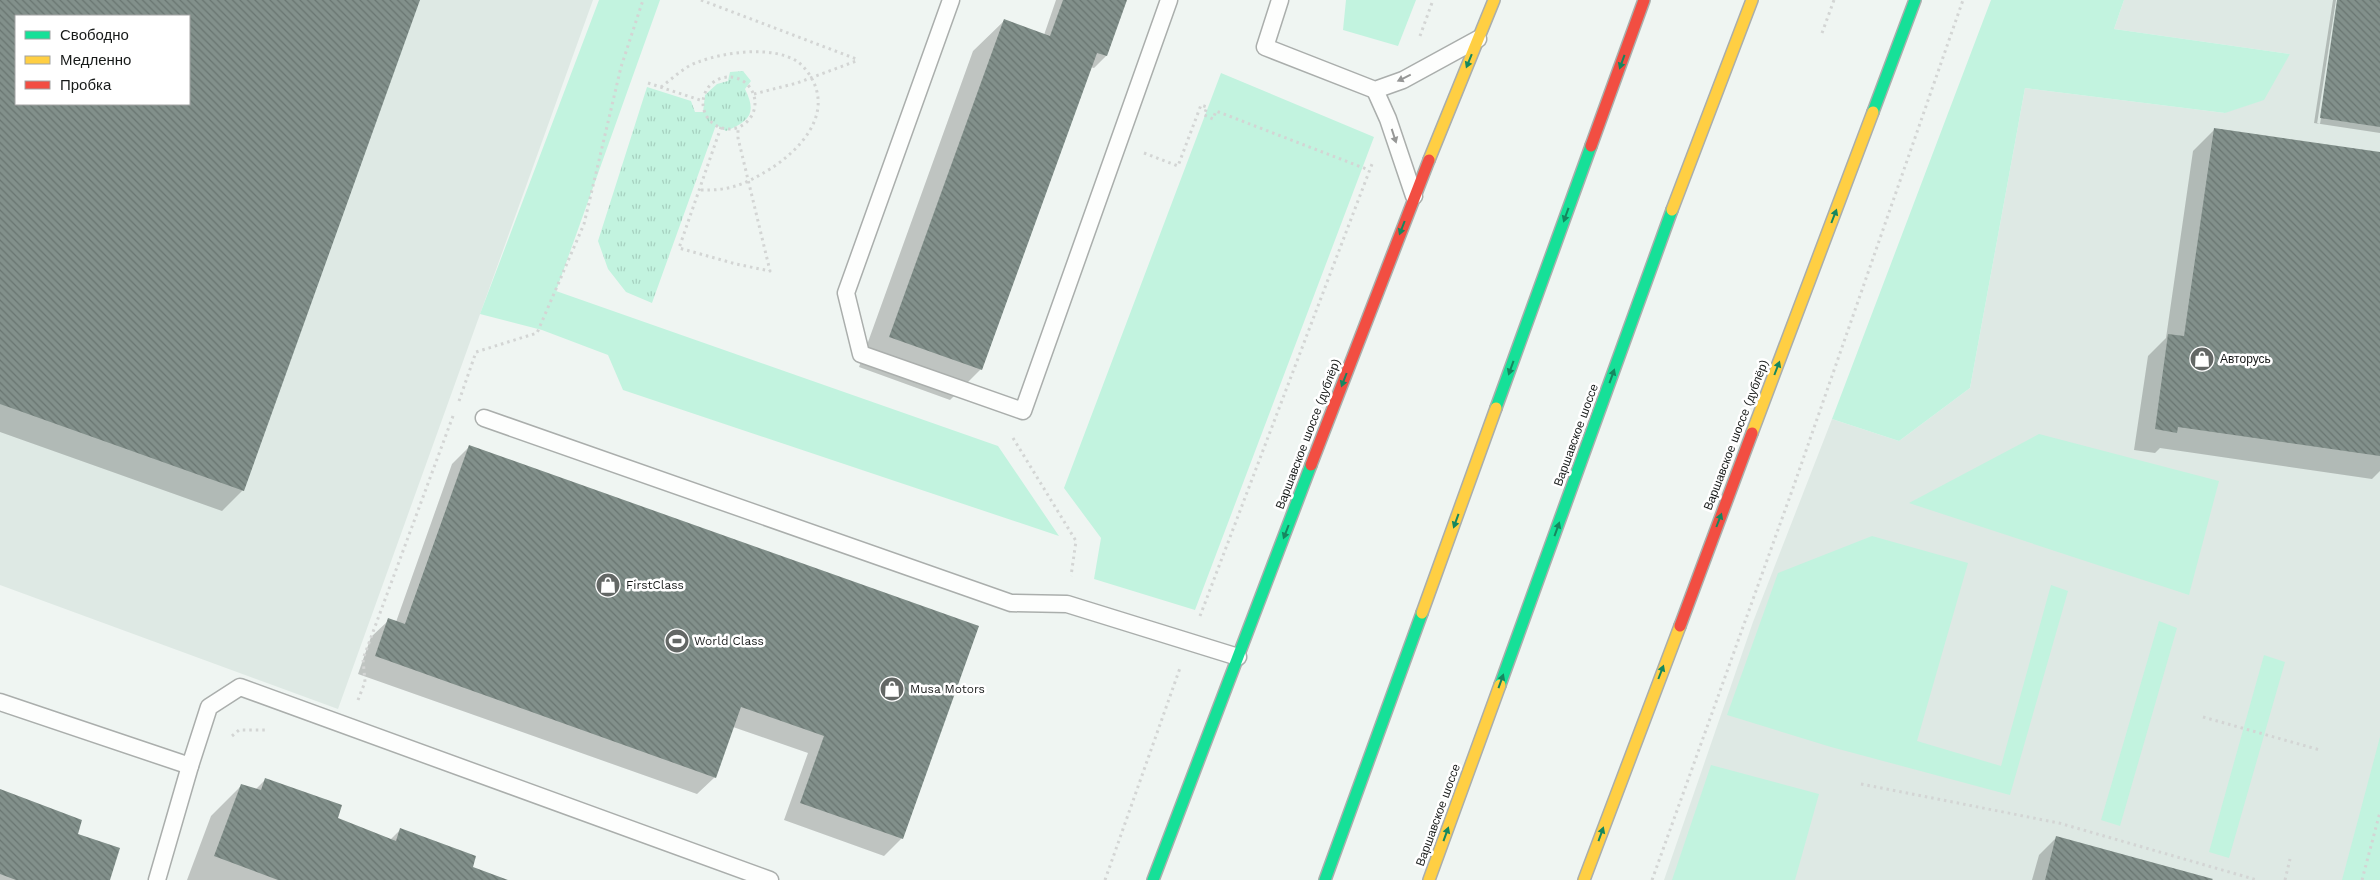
<svg xmlns="http://www.w3.org/2000/svg" width="2380" height="880" viewBox="0 0 2380 880" font-family="'Work Sans',sans-serif">
  <defs>
    <pattern id="park-tufts" width="24" height="20" patternUnits="userSpaceOnUse" patternTransform="scale(1.25)"><rect width="24" height="20" fill="#c2f3df"/><path d="M3 7l-1-3M5 7V3M7 7l1-3M15 17l-1-3M17 17v-4M19 17l1-3" fill="none" stroke="#a6d0bf"/></pattern>
    <pattern id="building-back-hatch" width="6" height="6" patternUnits="userSpaceOnUse" patternTransform="scale(1.25)"><rect width="6" height="6" fill="#82908b"/><path d="M-1 5l2 2M0 0l6 6M5-1l2 2" fill="none" stroke="#697571"/></pattern>
  </defs>
  <rect width="100%" height="100%" fill="#eff5f2"/>
  <g fill="#dee9e4" fill-rule="evenodd">
    <path d="M0,0H593L338,709L0,585ZM16,16H189V104H16Z"/>
    <polygon points="2124,0 2380,0 2380,880 1664,880 1753,622 1832,419 1899,441 1970,388 2025,88 2225,113 2290,54 2114,29"/>
  </g>
  <g fill="#c2f3df">
    <polygon points="599,0 660,0 556,291 998,446 1059,536 623,390 608,355 542,330 480,314"/>
    <polygon points="1346,0 1416,0 1398,46 1343,30"/>
    <polygon points="1991,0 2124,0 2114,29 2290,54 2264,100 2225,113 2025,88 1970,388 1899,441 1832,419"/>
    <polygon points="1221,73 1374,137 1195,610 1094,579 1101,538 1064,488"/>
    <polygon points="2039,434 2219,481 2189,595 1909,503"/>
    <polygon points="1872,536 1968,563 1917,741 2001,766 2051,585 2068,591 2010,795 1831,747 1727,715 1778,573"/>
    <polygon points="2159,621 2177,628 2120,826 2101,820"/>
    <polygon points="2264,655 2285,662 2229,858 2209,852"/>
    <polygon points="2380,737 2380,880 2342,880"/>
    <polygon points="1711,765 1819,794 1795,880 1672,880"/>
  </g>
  <path fill="url(#park-tufts)" d="M743,71L751,81L745,89C757,113 750,121 726,131L716,125L652,303L626,292L608,269L598,241L647,87L691,101L695,112H703L705,95L717,84L728,81L730,72Z"/>
  <g fill="#0003" fill-rule="evenodd">
    <path d="M0,0H418L243,490L222,511L0,432ZM16,16H189V104H16Z"/>
    <polygon points="1056,0 1126,0 1106,56 1094,68 1090,67 981,369 950,400 859,367 973,51 1004,21 1044,35"/>
    <polygon points="2333,0 2336,0 2317,124 2320,124 2339,0 2380,0 2380,133 2314,123"/>
    <polygon points="2214,130 2380,154 2380,471 2372,479 2160,448 2155,453 2134,450 2148,356 2166,338 2193,151"/>
    <polygon points="470,446 977,627 902,838 884,856 784,820 808,753 733,727 715,777 697,794 358,674 371,637 389,620 396,622 452,464"/>
    <polygon points="265,780 336,819 390,840 400,830 471,868 505,880 187,880 211,816 242,785 255,790"/>
    <polygon points="0,791 108,880 0,880"/>
    <polygon points="2056,838 2210,880 2032,880 2039,855"/>
  </g>
  <g fill="url(#building-back-hatch)" fill-rule="evenodd">
    <path d="M0,0H420L244,491L0,404ZM16,16H189V104H16Z"/>
    <polygon points="1063,0 1127,0 1107,56 1097,53 982,370 889,337 1004,19 1050,36"/>
    <polygon points="2337,0 2380,0 2380,127 2320,118"/>
    <polygon points="2214,128 2380,152 2380,456 2178,427 2177,433 2155,429 2168,334 2184,336"/>
    <polygon points="469,445 979,626 903,839 800,803 824,736 741,707 716,778 375,656 388,618 405,624"/>
    <polygon points="265,778 342,805 338,818 396,841 400,828 476,856 473,867 508,880 278,880 214,856 241,784 261,790"/>
    <polygon points="0,789 82,820 78,834 120,848 110,880 16,880 0,874"/>
    <polygon points="2056,836 2213,879 2212,880 2045,880"/>
  </g>
  <g fill="none" stroke-linecap="round" stroke-linejoin="round">
    <defs>
      <g id="lane">
        <polyline points="951,0 846,293 861,354 1023,411 1169,0"/>
        <polyline points="1280,0 1265,47 1375,90 1403,80 1478,39"/>
        <polyline points="1375,90 1388,119 1414,196"/>
        <polyline points="484,418 1011,603 1067,604 1238,657"/>
        <polyline points="0,702 190,766 209,707 240,687 770,880"/>
        <polyline points="157,880 190,766"/>
      </g>
      <g id="fast">
        <polyline points="1873,112 1915,0"/>
        <polyline points="1496,408 1591,146"/>
        <polyline points="1500,685 1672,210"/>
        <polyline points="1153,880 1311,465"/>
        <polyline points="1325,880 1422,613"/>
      </g>
      <g id="slow">
        <polyline points="1429,160 1494,0"/>
        <polyline points="1672,210 1752,0"/>
        <polyline points="1752,433 1873,112"/>
        <polyline points="1422,613 1496,408"/>
        <polyline points="1429,880 1500,685"/>
        <polyline points="1584,880 1680,626"/>
      </g>
      <g id="jam">
        <polyline points="1591,146 1644,0"/>
        <polyline points="1311,465 1429,160"/>
        <polyline points="1680,626 1752,433"/>
      </g>
    </defs>
    <use href="#lane" stroke="#aaaeac" stroke-width="19"/>
    <use href="#fast" stroke="#aaaeac" stroke-width="14"/>
    <use href="#slow" stroke="#aaaeac" stroke-width="14"/>
    <use href="#jam" stroke="#aaaeac" stroke-width="14"/>
    <g stroke="#d3d5d4" stroke-width="3" stroke-dasharray="2.5 4" stroke-linecap="butt">
      <polyline points="701,0 859,60"/>
      <polyline points="1822,33 1834,0"/>
      <polyline points="1420,36 1433,0"/>
      <circle cx="729" cy="103" r="26"/>
      <polyline points="648,83 703,101"/>
      <path d="M661,87C672,79 685,66 698,62C725,52 773,45 798,62C804,66 811,76 814,83C830,119 797,152 770,169C744,185 729,191 699,190"/>
      <polyline points="754,94 797,83 859,60"/>
      <polyline points="721,127 679,248 736,264 770,271 738,138 738,127"/>
      <polyline points="1144,153 1178,166 1201,105 1207,107 1204,115 1213,119 1216,111 1369,170"/>
      <polyline points="459,401 476,352 537,333 584,224 621,67 643,0"/>
      <polyline points="1013,438 1076,541 1071,576"/>
      <polyline points="1200,616 1372,164"/>
      <polyline points="358,700 365,682 363,659 453,416"/>
      <polyline points="2203,717 2320,750"/>
      <polyline points="232,736 239,730 268,730"/>
      <polyline points="1861,784 2059,823 2257,880"/>
      <polyline points="1105,880 1180,668"/>
      <polyline points="1652,880 1793,488 1963,0"/>
      <polyline points="2285,880 2290,859"/>
      <polyline points="2362,880 2380,812"/>
    </g>
    <use href="#lane" stroke="#fdfefd" stroke-width="16"/>
    <use href="#fast" stroke="#16e098" stroke-width="11"/>
    <use href="#slow" stroke="#ffcf43" stroke-width="11"/>
    <use href="#jam" stroke="#f24e42" stroke-width="11"/>
  </g>
  <defs><path id="oneway-solid" d="M-6-.8H1V-3.2L6.5 0L1 3.2V.8H-6Z" transform="scale(1.25)"/></defs>
  <g fill="#16875f">
    <use href="#oneway-solid" transform="translate(1469 61) rotate(112)"/>
    <use href="#oneway-solid" transform="translate(1622 62) rotate(110)"/>
    <use href="#oneway-solid" transform="translate(1566 215) rotate(110)"/>
    <use href="#oneway-solid" transform="translate(1834 216) rotate(-69)"/>
    <use href="#oneway-solid" transform="translate(1402 228) rotate(111)"/>
    <use href="#oneway-solid" transform="translate(1511 368) rotate(110)"/>
    <use href="#oneway-solid" transform="translate(1777 368) rotate(-69)"/>
    <use href="#oneway-solid" transform="translate(1612 376) rotate(-70)"/>
    <use href="#oneway-solid" transform="translate(1344 380) rotate(111)"/>
    <use href="#oneway-solid" transform="translate(1719 520) rotate(-69)"/>
    <use href="#oneway-solid" transform="translate(1456 521) rotate(110)"/>
    <use href="#oneway-solid" transform="translate(1557 529) rotate(-70)"/>
    <use href="#oneway-solid" transform="translate(1286 532) rotate(111)"/>
    <use href="#oneway-solid" transform="translate(1661 672) rotate(-69)"/>
    <use href="#oneway-solid" transform="translate(1501 681) rotate(-70)"/>
    <use href="#oneway-solid" transform="translate(1446 834) rotate(-70)"/>
    <use href="#oneway-solid" transform="translate(1601 834) rotate(-70)"/>
  </g>
  <g fill="#969796">
    <use href="#oneway-solid" transform="translate(1404 78) rotate(154)"/>
    <use href="#oneway-solid" transform="translate(1394 136) rotate(72)"/>
  </g>
  <defs>
    <symbol id="shop-disc" viewBox="-11 -11 22 22"><circle r="9.5" fill="#636765" stroke="#fff"/><path d="M-5-2.5h2.3a2.7 3.5 0 0 1 5.4 0H5L5.5 6h-11ZM-1.5-2.5h3a1.5 2.3 0 0 0-3 0Z" fill="#fff"/></symbol>
    <symbol id="stadium-disc" viewBox="-11 -11 22 22"><circle r="9.5" fill="#636765" stroke="#fff"/><path d="M0-5a6.5 5 0 1 0 0 10a6.5 5 0 1 0 0-10ZM-3.5-1.8h7v3.6h-7Z" fill="#fff"/></symbol>
  </defs>
  <g fill-rule="evenodd">
    <use href="#shop-disc" x="2188" y="345" width="28" height="28"/>
    <use href="#shop-disc" x="594" y="571" width="28" height="28"/>
    <use href="#stadium-disc" x="663" y="627" width="28" height="28"/>
    <use href="#shop-disc" x="878" y="675" width="28" height="28"/>
  </g>
  <g text-anchor="middle" stroke-width="5" stroke-linejoin="round" paint-order="stroke">
    <g font-size="12" fill="#171a19" stroke="#fff" text-anchor="start">
      <text x="2220" y="363">Авторусь</text>
      <text x="626" y="589">FirstClass</text>
      <text x="694" y="645">World Class</text>
      <text x="910" y="693">Musa Motors</text>
    </g>
    <g font-size="12" fill="#171a19" stroke="#fff">
      <text transform="translate(1308 434) rotate(-69)" y="4">Варшавское шоссе (дублёр)</text>
      <text transform="translate(1576 435) rotate(-70)" y="4">Варшавское шоссе</text>
      <text transform="translate(1736 435) rotate(-69)" y="4">Варшавское шоссе (дублёр)</text>
      <text transform="translate(1438 815) rotate(-70)" y="4">Варшавское шоссе</text>
    </g>
  </g>
  <rect x="15" y="15" width="175" height="90" fill="#ffffff" stroke="#a2a3a3"/>
  <rect x="25" y="31" width="25" height="8" fill="#16e098" stroke="#a2a3a3"/>
  <text x="60" y="40" font-size="15" fill="#171a19">Свободно</text>
  <rect x="25" y="56" width="25" height="8" fill="#ffcf43" stroke="#a2a3a3"/>
  <text x="60" y="65" font-size="15" fill="#171a19">Медленно</text>
  <rect x="25" y="81" width="25" height="8" fill="#f24e42" stroke="#a2a3a3"/>
  <text x="60" y="90" font-size="15" fill="#171a19">Пробка</text>
</svg>
